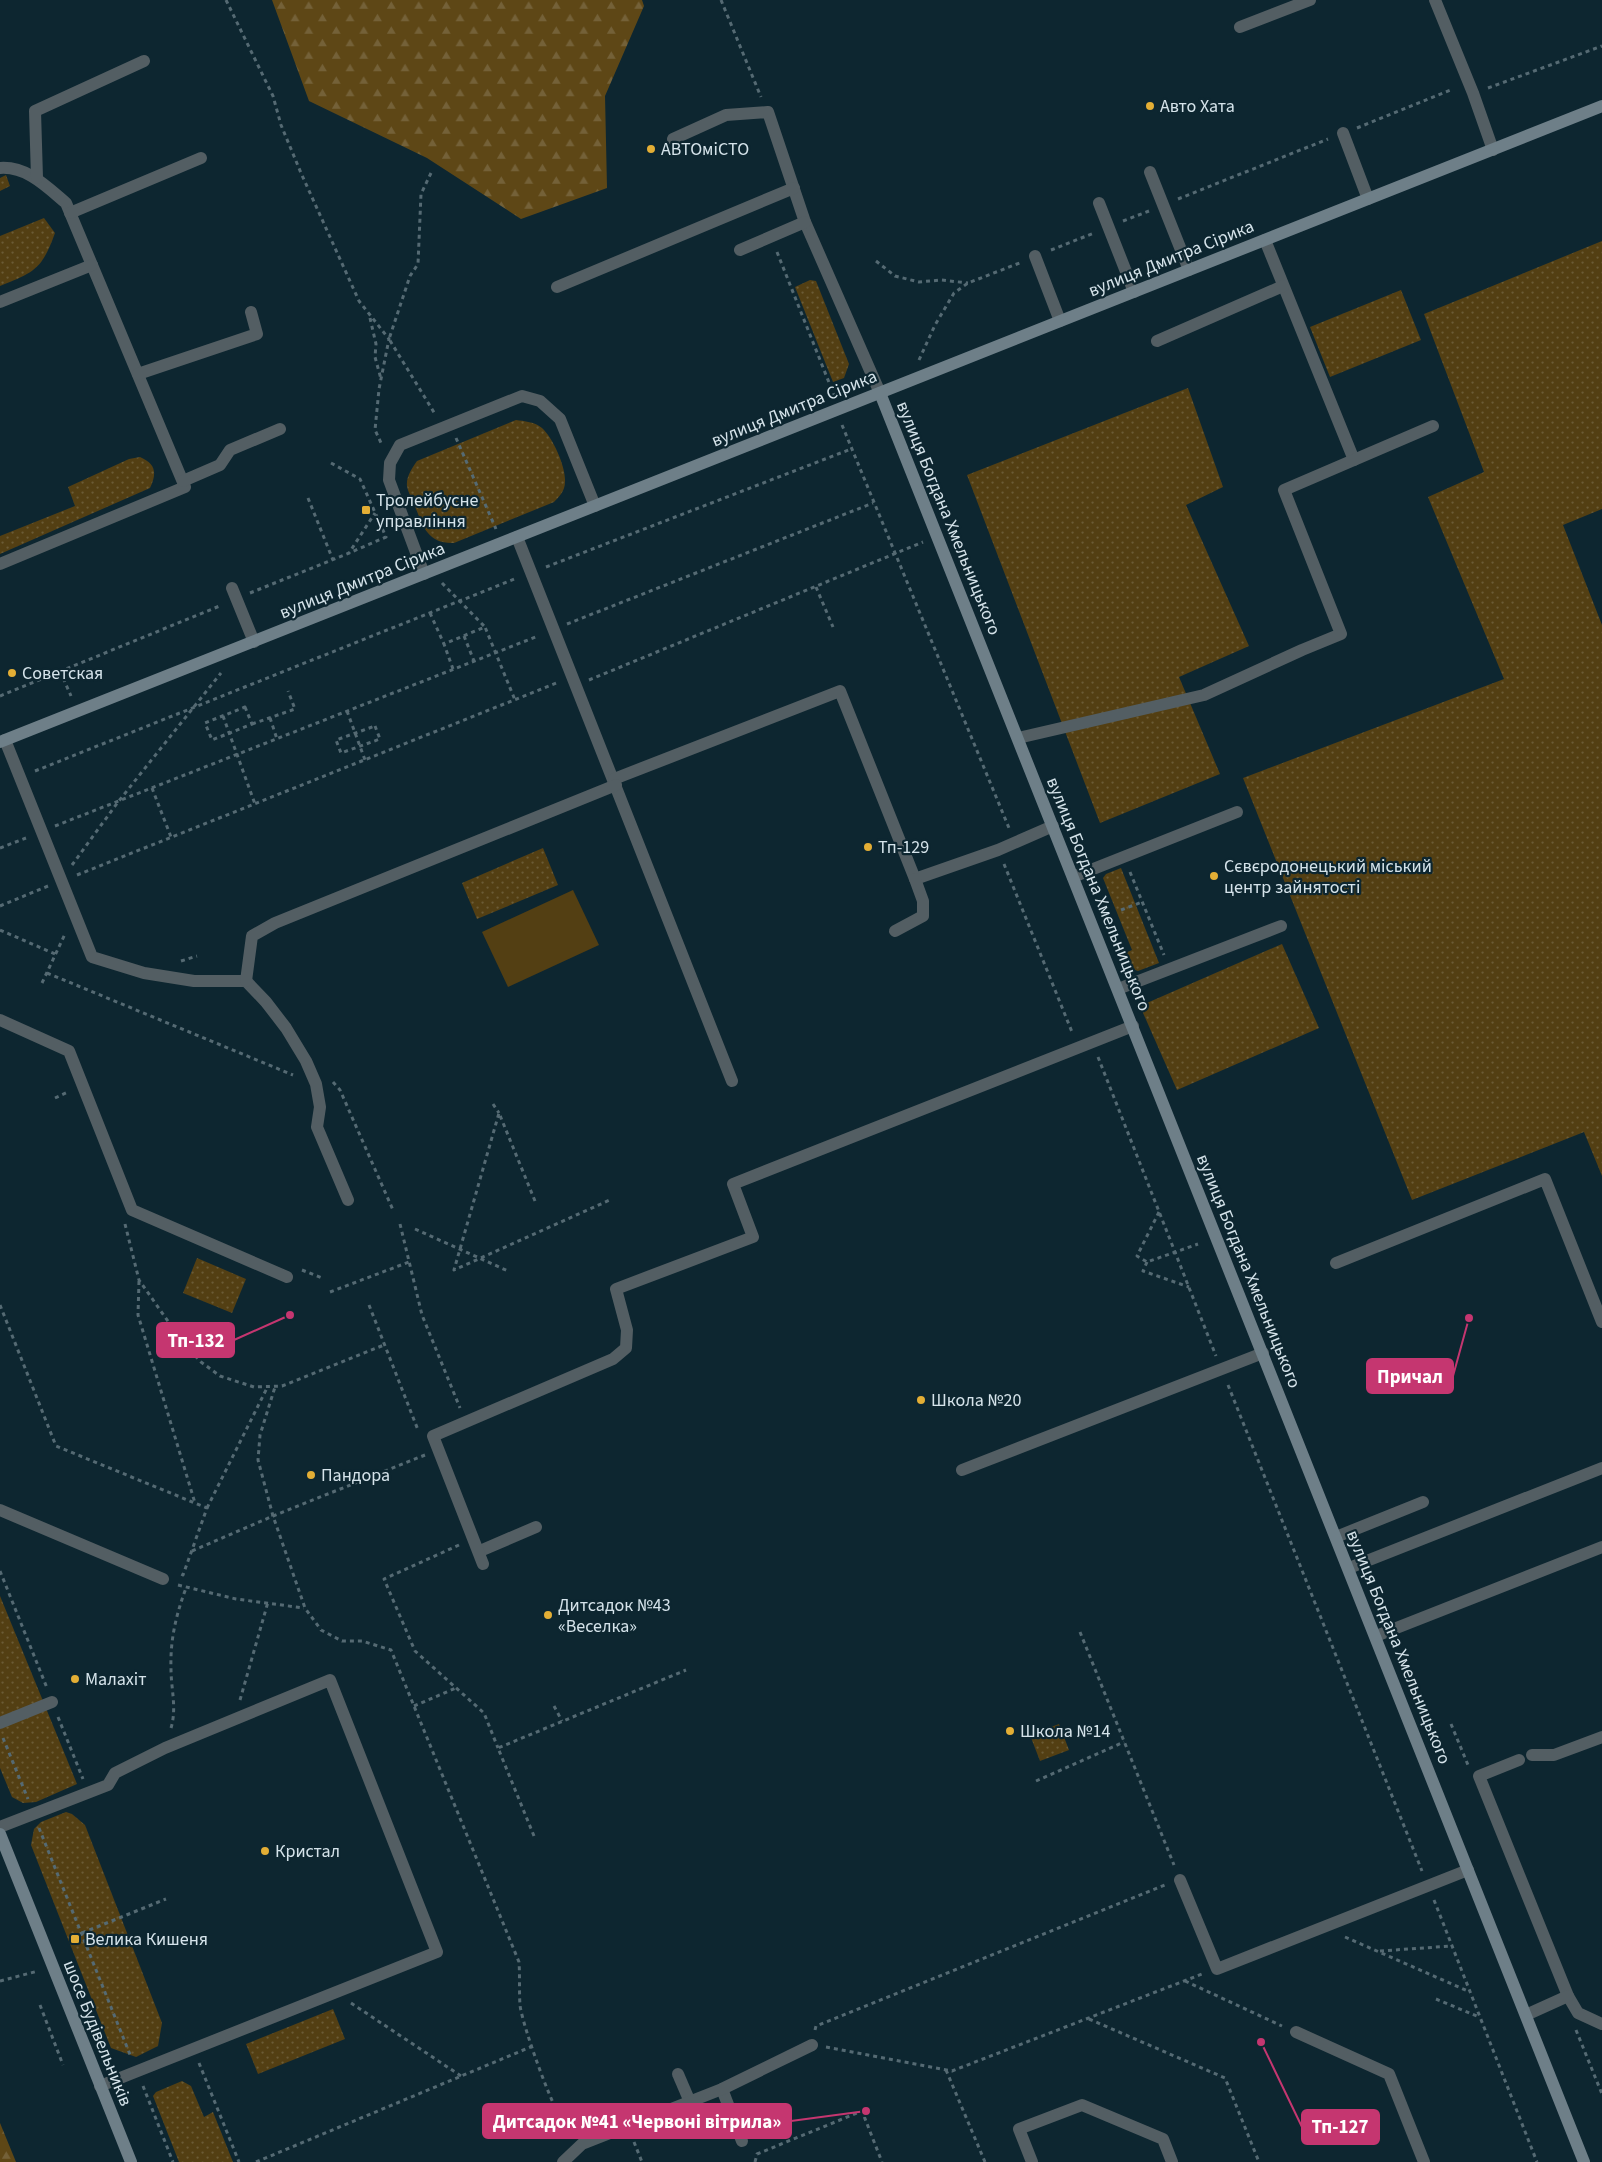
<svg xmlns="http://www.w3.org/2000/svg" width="1602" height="2162" viewBox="0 0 1602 2162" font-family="'Source Sans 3',sans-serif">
  <defs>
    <pattern id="grass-dots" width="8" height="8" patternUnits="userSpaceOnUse" patternTransform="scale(1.25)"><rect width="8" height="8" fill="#533f13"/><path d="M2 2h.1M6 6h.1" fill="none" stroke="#6b5b36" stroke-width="1.8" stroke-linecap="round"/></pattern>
    <pattern id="forest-firs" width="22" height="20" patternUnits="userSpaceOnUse" patternTransform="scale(1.25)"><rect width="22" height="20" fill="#5e4716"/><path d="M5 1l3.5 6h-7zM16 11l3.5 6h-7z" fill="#746138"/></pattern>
  </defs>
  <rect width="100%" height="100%" fill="#0d2630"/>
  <g fill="url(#grass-dots)">
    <polygon points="6,175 10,186 0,191 0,178"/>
    <path d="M44,218L55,233C42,269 35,272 0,286V236Z"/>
    <polygon points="1602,241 1602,509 1563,525 1602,625 1602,1176 1584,1132 1412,1200 1243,778 1504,679 1428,497 1484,472 1424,314"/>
    <polygon points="810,280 816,281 849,364 844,378 833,382 795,287"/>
    <polygon points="1401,290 1421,340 1330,377 1310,327"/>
    <polygon points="1188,388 1223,487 1186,505 1249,646 1179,677 1220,774 1100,823 967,475"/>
    <path d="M516,420C524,421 535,422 542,428C553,438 566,467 565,482C565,491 559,497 554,502L454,543C427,544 423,526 414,504C412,499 408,492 407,486C406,477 412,468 417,461Z"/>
    <path d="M140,457C156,464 157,473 150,488L0,554V536L75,506L68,487L129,459Z"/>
    <polygon points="543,848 558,885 477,919 462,883"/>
    <polygon points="1121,868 1159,963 1138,971 1126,967 1118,956 1132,950 1103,878 1106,874"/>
    <polygon points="1282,944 1319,1028 1177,1090 1140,1006"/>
    <polygon points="197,1258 246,1279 232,1313 183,1293"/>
    <polygon points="0,1596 77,1784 36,1802 23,1803 12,1797 0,1768"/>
    <polygon points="1059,1724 1069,1750 1040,1761 1030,1735"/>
    <polygon points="66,1812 72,1814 85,1825 162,2023 158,2046 136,2057 111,2048 31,1845 34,1829 41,1822"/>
    <polygon points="333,2009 345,2039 258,2074 246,2044"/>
    <polygon points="182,2081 191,2086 204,2117 213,2112 233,2162 179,2162 153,2096 156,2092"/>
  </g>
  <g fill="url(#forest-firs)">
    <polygon points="272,0 642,0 644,6 605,96 607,188 521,219 427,158 309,101"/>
    <polygon points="0,2123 16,2162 0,2162"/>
  </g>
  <polygon fill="#533f13" points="573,890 599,945 508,987 482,932"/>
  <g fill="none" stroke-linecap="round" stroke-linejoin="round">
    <g stroke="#556a73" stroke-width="3" stroke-dasharray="4 4" stroke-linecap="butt">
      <polyline points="226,0 273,96 281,125 301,173 359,301 389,339 379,389 375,430 382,445"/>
      <polyline points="721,0 761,97"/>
      <polyline points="1488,88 1602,46"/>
      <polyline points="1357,128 1453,89"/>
      <polyline points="431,173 421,194 418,264 410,276 389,339 435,414"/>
      <polyline points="1178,199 1328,139"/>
      <polyline points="1123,221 1149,211"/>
      <polyline points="1051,250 1094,233"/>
      <polyline points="777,252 834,395"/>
      <polyline points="876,261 895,276 919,282 941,280 968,283"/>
      <polyline points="370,318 376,344 375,357 381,379"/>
      <polyline points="919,360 935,325 954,293 968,283 1022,262"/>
      <polyline points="842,425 1009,828"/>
      <polyline points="456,438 496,529"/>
      <polyline points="331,463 360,479 386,537 349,553"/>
      <polyline points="308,498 333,560"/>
      <polyline points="546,567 851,449"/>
      <polyline points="442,583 485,627"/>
      <polyline points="816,587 833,627"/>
      <polyline points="250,593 349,553 375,513"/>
      <polyline points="430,613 444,644"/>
      <polyline points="567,624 873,503"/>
      <polyline points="464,636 474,661"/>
      <polyline points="453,669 444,644 485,627 515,700"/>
      <polyline points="60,671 71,696"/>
      <polyline points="589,680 923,542"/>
      <polyline points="0,696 222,605"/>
      <polygon points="245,707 252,724 212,740 205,723"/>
      <polyline points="347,711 365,760"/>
      <polyline points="223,716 255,804"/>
      <polyline points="270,718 277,739"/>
      <polyline points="252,724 295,709 288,691"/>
      <polygon points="375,726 380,739 341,753 336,740"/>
      <polyline points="35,771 517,578"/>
      <polyline points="152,788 171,837"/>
      <polyline points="55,826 538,636"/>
      <polyline points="0,848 26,838"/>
      <polyline points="1004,864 1072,1032"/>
      <polyline points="72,865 118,802 221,673"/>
      <polyline points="1130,872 1164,955"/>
      <polyline points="77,875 559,682"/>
      <polyline points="0,906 48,886"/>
      <polyline points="1121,910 1142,902"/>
      <polyline points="0,930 55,954"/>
      <polyline points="181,961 197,956"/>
      <polyline points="47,973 293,1075"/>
      <polyline points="42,983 65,934"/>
      <polyline points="1098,1057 1216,1356"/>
      <polyline points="333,1082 340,1090 393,1210"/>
      <polyline points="55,1098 68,1092"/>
      <polyline points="493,1104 499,1113"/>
      <polyline points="535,1201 499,1113 454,1270 612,1199"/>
      <polyline points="1159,1212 1137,1256 1147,1262 1198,1244"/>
      <polyline points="125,1224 139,1280 184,1344 201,1362 220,1376 254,1387 282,1386 384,1345"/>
      <polyline points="400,1224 422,1315 460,1408"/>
      <polyline points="415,1229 508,1271"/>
      <polyline points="1147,1262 1143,1271 1189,1287"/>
      <polyline points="302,1270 322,1278"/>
      <polyline points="139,1281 138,1315 195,1503"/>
      <polyline points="330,1292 409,1262"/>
      <polyline points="0,1305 56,1446 207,1508 183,1575 179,1573"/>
      <polyline points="369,1305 418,1430"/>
      <polyline points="1228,1385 1422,1871"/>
      <path d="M425,1455L273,1516L305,1608L321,1630L342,1641H362L391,1650L519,1962C520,1976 519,1991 520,2005C522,2025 557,2123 571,2135"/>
      <polyline points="207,1508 267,1388"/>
      <polyline points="459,1545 384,1579 415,1651 484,1713 498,1748"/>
      <polyline points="192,1551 273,1516 258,1460 260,1435 275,1387"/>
      <polyline points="0,1571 47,1688"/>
      <polyline points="178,1585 236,1599 304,1608"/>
      <polyline points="1080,1632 1174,1865"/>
      <polyline points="240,1700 268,1602"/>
      <polyline points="414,1706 456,1688"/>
      <polyline points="554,1706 562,1721"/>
      <polyline points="58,1717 83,1779"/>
      <polyline points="1451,1724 1468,1765"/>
      <path d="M171,1728C177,1708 171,1689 171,1669C170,1640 176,1615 186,1588"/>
      <polyline points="3,1738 28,1799"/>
      <polyline points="1036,1781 1124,1742"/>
      <polyline points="39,1828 131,2057"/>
      <polyline points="534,1836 498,1748 686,1670"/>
      <polyline points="1434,1900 1537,2162"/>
      <polyline points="82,1933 166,1899"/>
      <polyline points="1345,1937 1470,1992"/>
      <polyline points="1380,1951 1452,1946"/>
      <polyline points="0,1981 38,1971"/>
      <polyline points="1185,1981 1282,2026"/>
      <polyline points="1436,1999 1479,2017"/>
      <polyline points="351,2003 461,2076"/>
      <polyline points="40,2005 63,2065"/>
      <polyline points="1089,2019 1225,2078 1259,2162"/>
      <polyline points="815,2030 816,2026 1165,1885"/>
      <polyline points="1576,2030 1602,2094"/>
      <polyline points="826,2047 952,2071 1202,1974"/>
      <polyline points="199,2063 239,2162"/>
      <polyline points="946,2070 985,2162"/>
      <polyline points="143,2086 173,2162"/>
      <polyline points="634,2142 642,2162"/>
      <polyline points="256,2162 533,2046"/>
      <polyline points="755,2162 757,2154 862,2111 882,2162"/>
    </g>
    <g stroke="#535e63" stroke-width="12">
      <polyline points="1435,0 1473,93 1493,150"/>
      <polyline points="1240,27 1310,0"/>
      <polyline points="1343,133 1368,199"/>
      <polyline points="673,139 726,115 768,112 805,222 880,393"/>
      <path d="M0,168C27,166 47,187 66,203L185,487L0,564"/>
      <polyline points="1150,172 1189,270"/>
      <polyline points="37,178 35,111 144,61"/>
      <polyline points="1099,203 1134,292"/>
      <polyline points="70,213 201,158"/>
      <polyline points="1265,240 1354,460"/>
      <polyline points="740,250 805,222"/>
      <polyline points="1035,256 1060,321"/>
      <polyline points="557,287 794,188"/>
      <polyline points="0,302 92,265"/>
      <polyline points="1157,341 1283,286"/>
      <polyline points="138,374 257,334 251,312"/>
      <polyline points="183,481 220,465 230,450 280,429"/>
      <polyline points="517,537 732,1081"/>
      <polyline points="424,574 389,480 390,463 400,445 522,396 540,401 560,419 595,506"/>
      <polyline points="232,588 254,642"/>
      <polyline points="1018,738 1204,695 1302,650 1341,634 1284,490 1433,426"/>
      <polyline points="5,740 92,957 144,973 194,981 246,981 266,1002 286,1028 306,1061 316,1084 320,1107 317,1127 348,1200"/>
      <polyline points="614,779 840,691 915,879 998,850 1053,826"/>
      <polyline points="1073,877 1237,812"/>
      <polyline points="895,931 923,916 923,901 915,879"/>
      <polyline points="246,981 252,936 275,923 616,785"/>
      <polyline points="1118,989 1281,926"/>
      <polyline points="0,1020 69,1051 132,1210 287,1277"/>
      <polyline points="1336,1263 1545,1179 1602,1322"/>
      <polyline points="962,1470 1263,1353"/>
      <polyline points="0,1510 163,1579"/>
      <polyline points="1336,1537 1423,1502"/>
      <polyline points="480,1551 536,1527"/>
      <polyline points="483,1564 433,1436 613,1359 626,1348 627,1330 616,1289 753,1237 733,1184 1133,1026"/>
      <polyline points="1349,1568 1602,1468"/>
      <polyline points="1376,1636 1602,1547"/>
      <polyline points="0,1723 52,1702"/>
      <polyline points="1532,1755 1554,1755 1602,1737"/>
      <polyline points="1519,1760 1479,1776 1568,1996 1578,2013 1602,2024"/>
      <polyline points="0,1827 108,1785 115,1773 165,1748 330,1680 437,1952 100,2086"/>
      <polyline points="1180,1880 1217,1969 1468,1870"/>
      <polyline points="1526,2015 1568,1996"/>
      <polyline points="1296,2032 1389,2074 1424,2162"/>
      <polyline points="678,2074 690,2102"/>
      <polyline points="722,2089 742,2141"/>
      <polyline points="563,2162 582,2144 722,2089 812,2045"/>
      <polyline points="1032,2162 1019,2129 1082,2105 1163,2139 1172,2162"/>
    </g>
    <g stroke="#6e7f88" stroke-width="12">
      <polyline points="880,393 1584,2162"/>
      <polyline points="0,742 1602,106"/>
      <polyline points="0,1834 131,2162"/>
    </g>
  </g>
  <g fill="#e3ae35" stroke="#0d2630" stroke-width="2">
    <circle cx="1150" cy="106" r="5"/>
    <circle cx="651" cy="149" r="5"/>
    <rect x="361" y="505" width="10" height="10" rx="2.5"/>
    <circle cx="12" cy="673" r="5"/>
    <circle cx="868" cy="847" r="5"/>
    <circle cx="1214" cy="876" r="5"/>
    <circle cx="921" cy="1400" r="5"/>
    <circle cx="311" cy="1475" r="5"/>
    <circle cx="548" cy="1615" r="5"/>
    <circle cx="75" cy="1679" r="5"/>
    <circle cx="1010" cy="1731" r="5"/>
    <circle cx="265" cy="1851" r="5"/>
    <rect x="70" y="1934" width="10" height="10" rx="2.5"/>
  </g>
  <g text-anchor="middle" stroke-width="4.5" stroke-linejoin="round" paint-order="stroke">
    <g font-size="18" fill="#d5e3ea" stroke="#0d2630" text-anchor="start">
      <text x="1160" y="112">Авто Хата</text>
      <text x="661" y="155">АВТОміСТО</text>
      <text x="376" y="506">Тролейбусне<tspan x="376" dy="21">управління</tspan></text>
      <text x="22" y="679">Советская</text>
      <text x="878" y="853">Тп-129</text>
      <text x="1224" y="872">Сєвєродонецький міський<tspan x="1224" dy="21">центр зайнятості</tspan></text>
      <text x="931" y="1406">Школа №20</text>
      <text x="321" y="1481">Пандора</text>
      <text x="558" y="1611">Дитсадок №43<tspan x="558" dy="21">«Веселка»</tspan></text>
      <text x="85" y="1685">Малахіт</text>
      <text x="1020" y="1737">Школа №14</text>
      <text x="275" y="1857">Кристал</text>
      <text x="85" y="1945">Велика Кишеня</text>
    </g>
    <g font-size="18" fill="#d5e3ea" stroke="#0d2630">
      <text transform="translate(1171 258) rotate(-22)" y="6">вулиця Дмитра Сірика</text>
      <text transform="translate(794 408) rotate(-22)" y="6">вулиця Дмитра Сірика</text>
      <text transform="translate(949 518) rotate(68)" y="6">вулиця Богдана Хмельницького</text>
      <text transform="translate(362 580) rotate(-22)" y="6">вулиця Дмитра Сірика</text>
      <text transform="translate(1099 894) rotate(68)" y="6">вулиця Богдана Хмельницького</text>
      <text transform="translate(1249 1271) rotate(68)" y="6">вулиця Богдана Хмельницького</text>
      <text transform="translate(1399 1647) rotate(68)" y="6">вулиця Богдана Хмельницького</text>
      <text transform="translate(98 2033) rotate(68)" y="6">шосе Будівельників</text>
    </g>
  </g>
  <path fill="none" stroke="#c53670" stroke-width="2" d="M290 1315L234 1340M1469 1318L1453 1376M866 2111L791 2121M1261 2042L1302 2127"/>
  <g fill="#c53670" stroke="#0d2630" stroke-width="2">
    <circle cx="290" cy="1315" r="5"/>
    <circle cx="1469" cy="1318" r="5"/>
    <circle cx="866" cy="2111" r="5"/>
    <circle cx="1261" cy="2042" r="5"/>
  </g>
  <g fill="#c53670" stroke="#c53670" stroke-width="2">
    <rect x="157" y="1323" width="77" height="34" rx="5"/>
    <rect x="1367" y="1359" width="86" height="34" rx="5"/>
    <rect x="483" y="2104" width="308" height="34" rx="5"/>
    <rect x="1302" y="2110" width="77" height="34" rx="5"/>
  </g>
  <g font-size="19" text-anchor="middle" font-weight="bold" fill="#fff">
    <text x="196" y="1347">Тп-132</text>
    <text x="1410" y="1383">Причал</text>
    <text x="637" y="2128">Дитсадок №41 «Червоні вітрила»</text>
    <text x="1340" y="2133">Тп-127</text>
  </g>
</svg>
